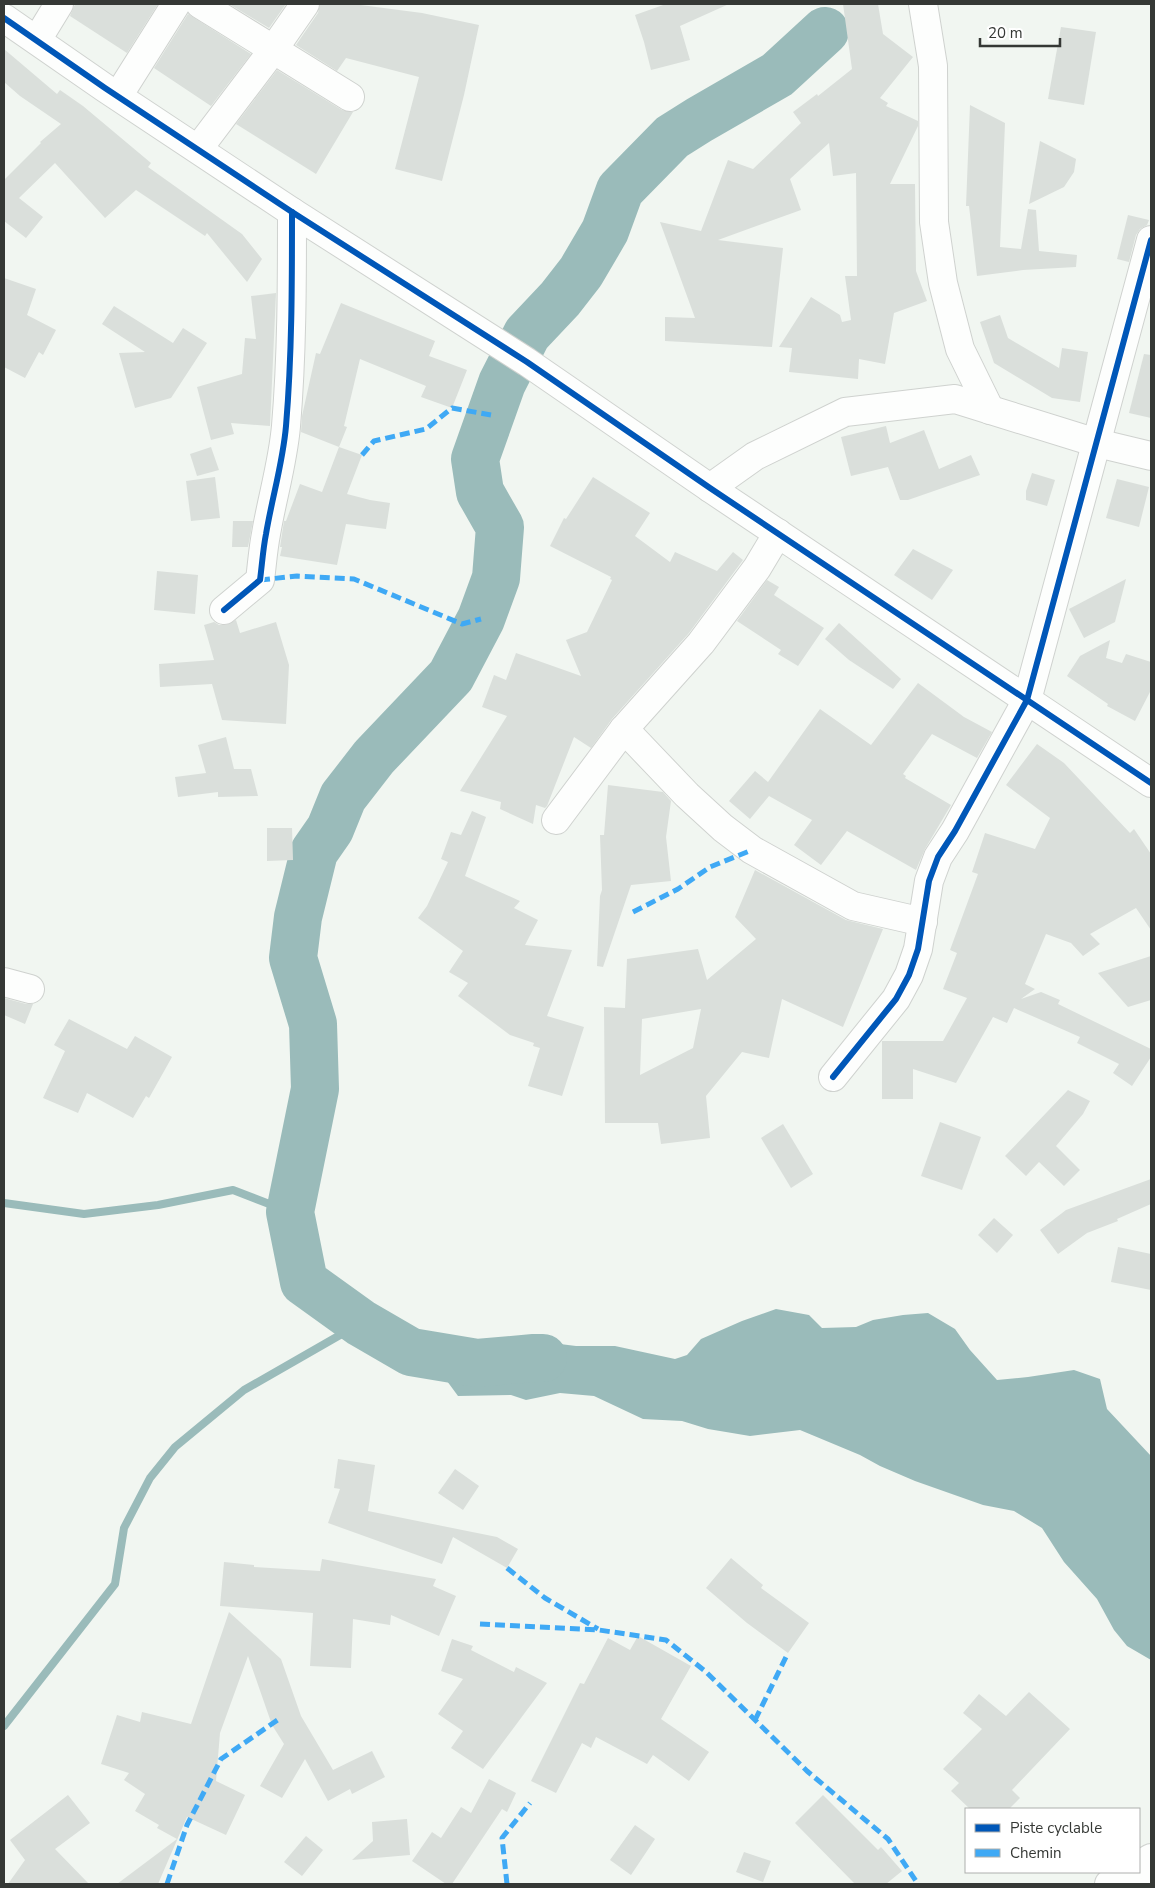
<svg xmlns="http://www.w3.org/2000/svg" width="1155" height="1888" viewBox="0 0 1155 1888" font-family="'Nunito Sans',sans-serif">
  <rect width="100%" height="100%" fill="#f1f6f1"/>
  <polygon fill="#9abbba" points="776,1309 809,1315 822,1328 856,1327 873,1320 903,1315 928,1313 955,1329 970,1350 997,1380 1028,1377 1074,1370 1100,1379 1107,1409 1151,1456 1151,1660 1127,1646 1114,1630 1097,1599 1064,1562 1042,1528 1014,1511 983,1505 915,1481 880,1466 860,1455 800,1430 750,1436 708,1429 682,1421 643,1419 594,1396 560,1393 526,1400 511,1395 458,1396 447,1381 449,1368 477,1363 509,1350 544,1342 576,1346 615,1346 675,1359 687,1355 701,1339 742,1321"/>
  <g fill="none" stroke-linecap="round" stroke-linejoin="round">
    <g stroke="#9abbba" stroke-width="8">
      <polyline points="4,1203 84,1214 158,1205 233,1190 290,1212"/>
      <polyline points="4,1726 115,1584 124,1528 150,1478 175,1447 244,1390 361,1323"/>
    </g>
    <polyline stroke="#9abbba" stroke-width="48" points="543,1358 534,1358 477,1363 411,1352 361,1323 304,1282 290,1212 315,1089 313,1024 293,958 298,917 314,852 330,829 343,797 374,757 451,676 481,619 496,578 500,527 480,492 475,459 502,383 527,334 560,299 581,272 605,231 620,190 672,137 699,120 777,75 825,31"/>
  </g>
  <g fill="#dadfdb" fill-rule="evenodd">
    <polygon points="75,4 158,4 127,53 70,16"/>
    <polygon points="229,4 286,4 269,28"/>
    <polygon points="320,4 353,4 422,13 479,25 464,95 442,181 395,169 419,77 346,58 337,71 296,45 318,13"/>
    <polygon points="666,4 729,4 680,26 690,60 651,70 644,42 635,15"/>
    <polygon points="843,4 878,4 883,34 913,57 880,98 888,103 886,106 918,121 918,126 890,184 915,184 916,271 927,301 894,313 885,364 859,359 858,379 789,372 792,348 779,347 811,297 840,315 842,322 851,320 845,276 857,276 856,173 833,176 829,143 790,179 801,210 718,240 783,248 772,347 665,341 665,317 695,318 660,222 701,231 728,160 753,169 801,123 793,112 817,94 818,96 852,69"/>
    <polygon points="188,14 251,54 211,106 154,68"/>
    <polygon points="1061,27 1096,32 1084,105 1048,99"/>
    <polygon points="4,49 57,94 60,90 83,106 151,163 148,167 242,234 262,259 247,282 207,233 205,236 136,190 105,218 55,163 19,198 43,217 26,238 4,221 4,180 41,143 40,142 61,124 20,96 4,82"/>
    <polygon points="277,70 342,110 353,112 316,174 236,124"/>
    <polygon points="970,105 1005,123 1000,247 1021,249 1028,209 1036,210 1039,251 1077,255 1076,267 1023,270 977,276 969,206 966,206"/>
    <polygon points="1040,141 1076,159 1074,172 1064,187 1029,204"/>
    <polygon points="1128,215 1149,220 1147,225 1140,229 1136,235 1129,262 1117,259"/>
    <polygon points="4,278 36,289 27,315 56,330 43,355 39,352 25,378 4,367"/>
    <polygon points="276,293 270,426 231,423 234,434 211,440 197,387 242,374 245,338 256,339 251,296"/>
    <polygon points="341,303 435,341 429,356 467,370 452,408 421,397 426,386 360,359 344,426 347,427 339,447 301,432 302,416 316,353 320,354"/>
    <polygon points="114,306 173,343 183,328 207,343 171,398 135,408 119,353 145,352 102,324"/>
    <polygon points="1000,315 1008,338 1059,368 1062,348 1088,352 1080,402 1052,398 994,363 980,322"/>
    <polygon points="1144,354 1151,355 1151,418 1129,413"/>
    <polygon points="886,426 890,443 924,430 939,469 971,455 980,475 908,500 900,500 888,467 851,476 841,437"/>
    <polygon points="211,447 219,470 197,476 190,454"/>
    <polygon points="339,447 362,455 347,494 370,500 390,503 386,529 346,524 337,565 280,556 282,547 280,547 284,521 286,521 300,484 322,492"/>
    <polygon points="1032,473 1055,480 1047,506 1026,500 1026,491"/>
    <polygon points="215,477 220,518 191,521 186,481"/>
    <polygon points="593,477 650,513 635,536 670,562 675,552 717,571 733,552 743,560 689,633 612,719 591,748 574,737 547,806 545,808 536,805 533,824 500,809 501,802 460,791 507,716 482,707 494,675 506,680 516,653 581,676 566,640 587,632 612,580 610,579 611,577 550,546 564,518 566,519"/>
    <polygon points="1117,479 1149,487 1139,527 1106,518"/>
    <polygon points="233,521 253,521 248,547 232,547"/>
    <polygon points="913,549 953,570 932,600 894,575"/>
    <polygon points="157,571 198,575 195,614 154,610"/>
    <polygon points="1126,579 1115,622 1084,638 1069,609"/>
    <polygon points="767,580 779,587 774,595 824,628 798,666 778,654 781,650 737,621"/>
    <polygon points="236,620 240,633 276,622 289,665 286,724 222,720 212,684 160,687 159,664 214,660 204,625 214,622 219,625 226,625"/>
    <polygon points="839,623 901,679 893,689 849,660 825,639"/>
    <polygon points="1110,640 1106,658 1122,663 1126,654 1151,662 1151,690 1135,721 1107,706 1108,704 1067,676 1080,656"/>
    <polygon points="918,683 964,717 992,732 977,758 932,734 903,774 906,776 905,778 951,805 925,849 916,870 847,831 821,865 794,845 812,820 769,796 750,819 729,801 755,771 768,782 820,709 871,745"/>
    <polygon points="226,737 234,769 251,769 258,796 218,797 218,792 178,797 175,777 206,773 198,745"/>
    <polygon points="1037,744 1064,763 1130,833 1134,829 1151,854 1151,930 1136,908 1090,934 1100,944 1083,956 1071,943 1046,934 1025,984 1035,989 1021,999 1041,992 1060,1000 1058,1004 1151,1049 1151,1057 1132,1086 1113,1073 1119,1064 1077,1043 1080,1037 1014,1008 1007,1023 993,1017 956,1083 913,1069 913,1099 882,1099 882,1041 943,1041 967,998 943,989 957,953 950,950 978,874 972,872 985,833 1035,849 1050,818 1006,785"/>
    <polygon points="608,785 663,792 671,801 666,837 671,881 631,885 603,967 597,966 600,896 602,890 600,835 604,835"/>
    <polygon points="472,811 486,817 465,876 520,901 514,908 538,920 525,945 572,950 547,1016 584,1027 562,1096 528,1086 540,1048 533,1046 534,1043 510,1035 458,996 468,983 449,972 463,951 418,918 427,906 448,862 441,859 451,832 461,835"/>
    <polygon points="267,828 292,828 293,860 267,861"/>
    <path d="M755,870L846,920L883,929L843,1027L782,999L769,1058L742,1052L706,1096L710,1138L661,1144L658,1123H605L604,1007L625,1008L627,959L698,949L707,980L756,939L735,917ZM701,1009L693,1048L640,1075L642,1019Z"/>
    <polygon points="1151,956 1151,1000 1128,1007 1098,973"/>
    <polygon points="4,998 26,1004 33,1004 25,1024 4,1015"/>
    <polygon points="69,1019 127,1049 135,1036 172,1057 149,1098 146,1096 133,1118 87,1093 78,1113 43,1098 65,1051 54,1045"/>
    <polygon points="1068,1090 1090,1101 1083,1114 1056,1146 1080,1170 1064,1186 1039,1162 1026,1176 1005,1156"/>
    <polygon points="940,1122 981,1137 962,1190 921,1176"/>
    <polygon points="783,1124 813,1174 791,1188 761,1138"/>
    <polygon points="1151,1179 1151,1204 1117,1219 1118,1221 1087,1233 1058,1254 1040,1230 1066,1210"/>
    <polygon points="994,1218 1013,1235 997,1253 978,1235"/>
    <polygon points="1118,1247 1151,1254 1151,1290 1111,1282"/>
    <polygon points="338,1459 375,1465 368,1511 497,1537 518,1549 507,1568 453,1537 442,1564 328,1523 340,1489 334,1488"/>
    <polygon points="455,1469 479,1486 463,1510 438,1493"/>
    <polygon points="731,1558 763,1585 761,1588 809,1623 788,1653 747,1623 706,1588"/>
    <polygon points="322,1559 436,1579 433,1586 456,1596 439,1636 391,1615 390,1625 353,1619 351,1668 310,1666 313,1613 220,1606 224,1562 254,1565 254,1567 320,1571"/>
    <polygon points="229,1612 281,1659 301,1716 333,1770 372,1751 385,1777 352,1794 350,1789 328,1801 305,1759 282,1798 260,1786 284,1744 272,1725 248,1656 220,1733 216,1781 245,1795 226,1835 187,1817 158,1884 117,1884 177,1839 157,1828 159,1825 135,1811 145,1794 124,1780 129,1773 101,1764 117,1715 140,1722 142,1712 191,1724"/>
    <polygon points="638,1636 691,1666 661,1719 709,1752 689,1781 653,1755 647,1764 596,1737 591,1748 582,1743 556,1793 531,1781 580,1683 584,1684 608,1638 630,1650"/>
    <polygon points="452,1639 473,1646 471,1650 514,1672 516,1667 547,1683 483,1769 451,1748 463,1731 438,1714 463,1679 441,1671"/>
    <polygon points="1029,1692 1070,1729 1012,1790 1020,1798 1009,1809 970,1809 951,1791 959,1783 943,1769 982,1729 963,1713 979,1694 1006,1716"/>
    <polygon points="489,1779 516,1793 507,1812 502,1809 452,1884 446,1884 412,1861 432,1832 441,1838 461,1807 471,1813"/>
    <polygon points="68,1795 90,1823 55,1849 89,1884 8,1884 25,1860 10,1840"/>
    <polygon points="823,1795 878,1850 881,1847 902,1871 886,1884 855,1884 795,1823"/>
    <polygon points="407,1819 410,1855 352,1860 373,1841 372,1822"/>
    <polygon points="635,1825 655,1839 631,1875 610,1860"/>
    <polygon points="306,1836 323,1850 302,1876 284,1862"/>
    <polygon points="744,1852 771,1861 763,1882 736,1872"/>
  </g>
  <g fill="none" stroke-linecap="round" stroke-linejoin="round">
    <defs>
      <g id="street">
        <polyline points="200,4 350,97"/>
        <polyline points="923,4 933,66 934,222 943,283 960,349 990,410"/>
        <polyline points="4,18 105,88 292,212 527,362 710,488 1151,783"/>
        <polyline points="37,40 59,4"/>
        <polyline points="118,96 176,4"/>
        <polyline points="198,149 273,50 305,4"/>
        <polyline points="710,488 755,456 845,412 955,399 1097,443 1151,456"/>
        <path d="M224,610L260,580C262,565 263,549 266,534C272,498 283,462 286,426C292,355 292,283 292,212"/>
        <polyline points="624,729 687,795 723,828 752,850 853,906 923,922"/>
        <polyline points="556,820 624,729 701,643 757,568 778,533"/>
        <polyline points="4,982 30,989"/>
        <polyline points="833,1077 896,999 909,975 918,949 929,881 938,857 955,831 1027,700 1151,240"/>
        <polyline points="1136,1872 1142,1884"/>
      </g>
      <g id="secondary">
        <polyline points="1139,1865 1151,1858"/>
        <polyline points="1109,1884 1128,1872"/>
      </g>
    </defs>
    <use href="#street" stroke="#cfd2cf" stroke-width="30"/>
    <use href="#secondary" stroke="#cfd2cf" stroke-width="30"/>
    <use href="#street" stroke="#fdfefd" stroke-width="28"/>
    <use href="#secondary" stroke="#fdfefd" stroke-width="28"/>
    <g stroke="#3fa9f5" stroke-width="5" stroke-dasharray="10 5" stroke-linecap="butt">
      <polyline points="362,455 374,441 426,429 452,408 491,415"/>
      <polyline points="260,580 297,576 354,579 462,624 481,619"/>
      <polyline points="633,912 678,889 710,867 752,850"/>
      <polyline points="507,1568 545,1598 598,1629"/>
      <polyline points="480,1624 599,1630 666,1640 705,1671 807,1771 888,1839 918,1884"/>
      <polyline points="755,1720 788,1653"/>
      <polyline points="167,1884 187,1825 221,1759 279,1719"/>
      <polyline points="507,1884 502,1838 530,1803"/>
    </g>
    <defs>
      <g id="cycleway">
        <polyline points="4,18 105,88 292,212 527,362 710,488 1151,783"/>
        <path d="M224,610L260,580C262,565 263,549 266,534C272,498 283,462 286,426C292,355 292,283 292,212"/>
        <polyline points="833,1077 896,999 909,975 918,949 929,881 938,857 955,831 1027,700 1151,240"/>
      </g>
    </defs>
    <use href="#cycleway" stroke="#fff" stroke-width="9"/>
    <use href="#cycleway" stroke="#0057b8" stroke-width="6"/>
  </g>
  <rect width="1155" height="1888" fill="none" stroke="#353835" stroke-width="10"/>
  <rect x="965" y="1808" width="175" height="65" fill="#ffffff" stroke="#aeafae"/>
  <rect x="975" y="1824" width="25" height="8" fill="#0057b8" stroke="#aeafae"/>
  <text x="1010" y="1833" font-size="15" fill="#353835">Piste cyclable</text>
  <rect x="975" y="1849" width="25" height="8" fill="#3fa9f5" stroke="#aeafae"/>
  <text x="1010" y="1858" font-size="15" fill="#353835">Chemin</text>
  <path d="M980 38v8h80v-8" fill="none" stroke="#353835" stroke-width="2.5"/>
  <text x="988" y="38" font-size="15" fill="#353835" stroke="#ffffff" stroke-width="4" paint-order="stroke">20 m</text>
</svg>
